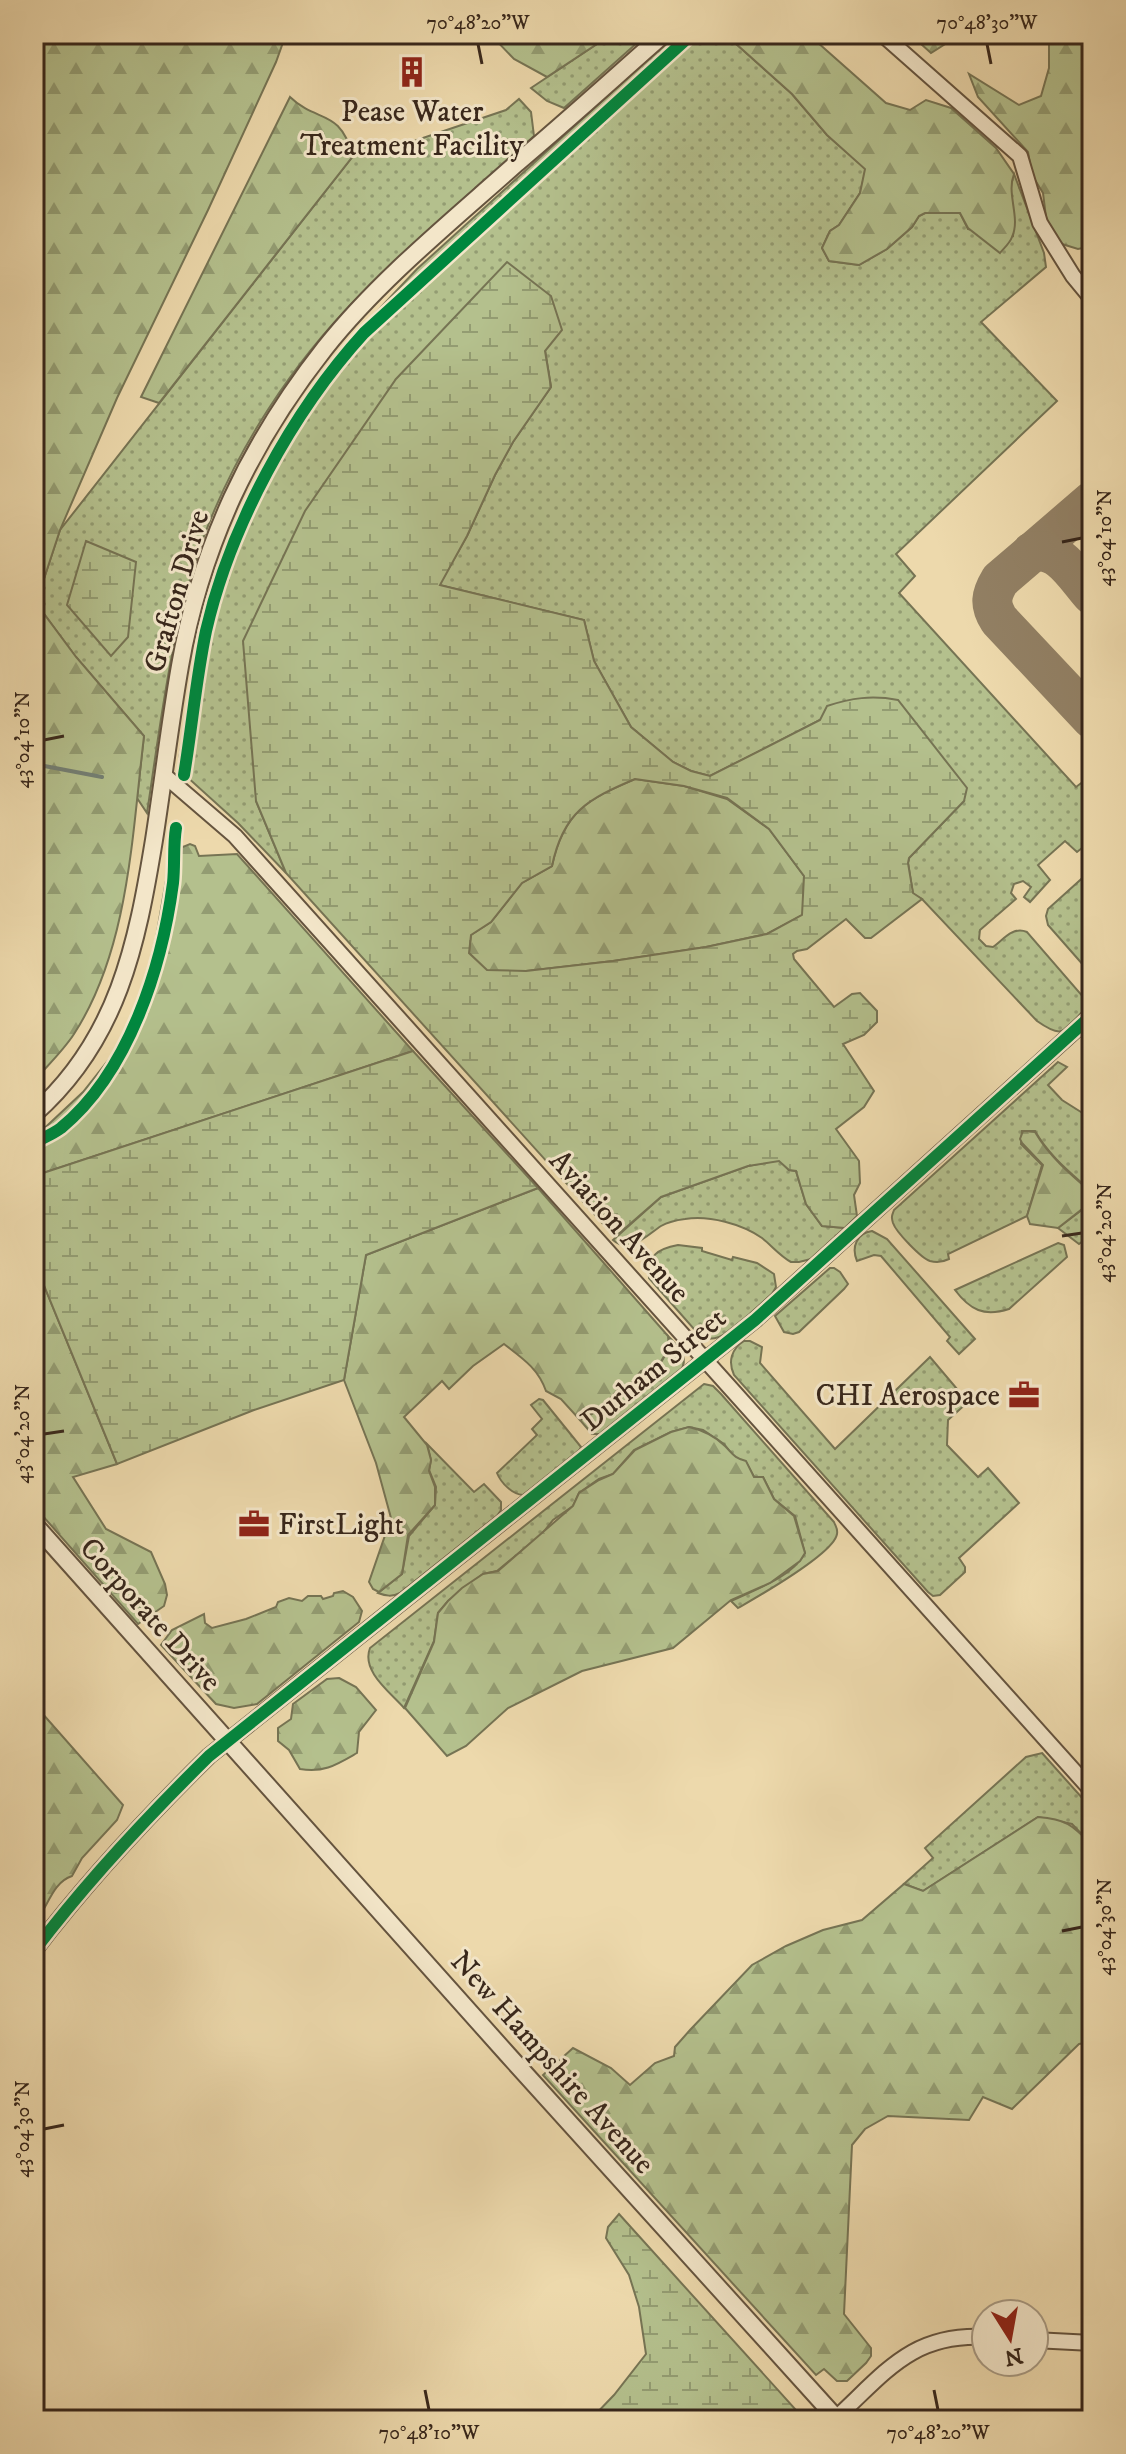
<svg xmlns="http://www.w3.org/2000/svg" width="1126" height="2454" viewBox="0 0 1126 2454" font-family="'IM FELL DW Pica',serif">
  <defs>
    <pattern id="grass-dots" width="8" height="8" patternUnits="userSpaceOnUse" patternTransform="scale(2)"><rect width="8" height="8" fill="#b4c08d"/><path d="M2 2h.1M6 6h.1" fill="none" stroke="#939c72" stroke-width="1.8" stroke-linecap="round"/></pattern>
    <pattern id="forest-firs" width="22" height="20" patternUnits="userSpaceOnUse" patternTransform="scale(2)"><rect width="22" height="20" fill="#b4c08d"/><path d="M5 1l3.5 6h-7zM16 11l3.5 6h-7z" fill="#939c72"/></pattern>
    <pattern id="wetland-marsh" width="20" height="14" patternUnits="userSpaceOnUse" patternTransform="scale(2)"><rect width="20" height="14" fill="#b4c08d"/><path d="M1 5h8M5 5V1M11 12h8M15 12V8" fill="none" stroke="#939c72"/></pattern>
  </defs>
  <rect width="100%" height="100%" fill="#edd9ac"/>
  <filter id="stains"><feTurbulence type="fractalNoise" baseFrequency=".0025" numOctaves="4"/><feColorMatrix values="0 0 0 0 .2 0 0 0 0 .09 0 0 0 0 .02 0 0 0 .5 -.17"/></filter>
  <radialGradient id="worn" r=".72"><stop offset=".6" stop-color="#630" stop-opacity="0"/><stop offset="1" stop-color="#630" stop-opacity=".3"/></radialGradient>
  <g fill="url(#grass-dots)" stroke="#767454" stroke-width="2">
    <polygon points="612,34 647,34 564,108 547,101 531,88"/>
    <path d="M676,34H725L792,94L827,135L866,169L860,193L839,225L830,231L822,248L829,261L859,265L887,249L912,227L919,216L925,213H960L968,229L1013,236C1015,216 1006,193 1014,174L1044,253L1046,267L981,322L1057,401L896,554L915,576L899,593L1076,787L1092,775V840L1077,852L1065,841L1038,865L1050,880L1030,902L1024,897L1031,887L1023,881L1014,884L1011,893L1016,899L980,930L979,939L986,946L993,947C1004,939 1013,926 1027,932L1085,999L1084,1010C1064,1031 1064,1040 1037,1021L922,899L913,894L908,863L909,858L964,801L820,720L710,776L691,771L673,762L631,727L594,661L584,620L439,585L467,536L495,475L513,442L551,387L545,350L551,296L256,801L286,873L238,823L186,776L179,759L204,621L236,525L261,469L313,387L335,356L417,269Z"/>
    <path d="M519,99L531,112L534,136C476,189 414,240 359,296C292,364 236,449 203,539C171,628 161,721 147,813L137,798L144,736L76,657L36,603L60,530L353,156L349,144H384L414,141L506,110Z"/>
    <polygon points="1092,861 1092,975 1048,925 1046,916 1048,909 1089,872 1088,864"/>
    <path d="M1058,1062L1067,1067L1048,1085L1062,1100L1092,1119V1234L1079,1244L1058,1228L1091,1203V1191C1071,1173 1049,1156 1035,1131H1022L1021,1144L1042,1165L1027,1216L948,1254L949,1259C943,1262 938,1263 930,1261C921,1258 896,1232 893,1223C891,1216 892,1216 894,1210Z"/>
    <path d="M779,1160L789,1170L796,1171L806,1204L822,1226L845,1228L811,1259L799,1262H791C780,1256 772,1246 762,1238C742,1224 709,1215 685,1219C677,1220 668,1222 661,1226C647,1235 630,1255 613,1240L661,1197L748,1166Z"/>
    <path d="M872,1231L887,1239L975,1339L959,1354L947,1341L950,1337L881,1256L874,1255L857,1261C851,1247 857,1233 872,1231Z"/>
    <path d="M1058,1243L1064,1245L1067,1257L1009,1309C984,1317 970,1310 955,1290Z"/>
    <path d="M678,1245L702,1248V1251L732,1260L733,1257L757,1263L774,1274L776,1287L772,1294C755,1309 725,1347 701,1337L649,1278C648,1255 657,1249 678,1245Z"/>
    <polygon points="830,1268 834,1268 840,1272 848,1284 844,1289 799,1332 793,1334 784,1332 775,1316"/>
    <path d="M668,1336C679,1347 690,1357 680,1372L601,1434H592L580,1420L601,1409L621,1386H629L641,1372L658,1368L669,1348Z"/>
    <path d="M744,1341H750L762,1347L760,1363L835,1449L930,1357L968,1402L948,1420L947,1445L978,1477L988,1468L1019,1503L959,1558L965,1567V1572L940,1595L933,1596L928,1592L734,1375C728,1362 731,1349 744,1341Z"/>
    <path d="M704,1384L713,1386L721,1394L834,1522C836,1527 838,1529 837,1534C834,1554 757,1597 738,1608L731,1601C756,1589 791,1578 805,1553L795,1516L774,1499L763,1477H754L746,1462L735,1458L724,1444L703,1430L689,1427L671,1432L634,1450L613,1474L599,1479L579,1493L573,1506L553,1520L541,1535L497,1571L483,1574L448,1601L438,1613L434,1641L404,1708C390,1692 361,1671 370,1648Z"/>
    <path d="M539,1399L543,1400L581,1447L578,1453L523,1495C512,1494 501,1483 497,1473L537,1435L532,1429L542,1419L531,1405Z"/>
    <path d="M427,1444L474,1492L484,1484L501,1502V1510L497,1516L400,1593C392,1597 386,1596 378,1593L402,1574L409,1536L435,1505L436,1487L429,1470L431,1460Z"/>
    <polygon points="1042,1753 1092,1809 1092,1845 1072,1824 1038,1817 923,1891 904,1884 933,1858 925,1848 1026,1757"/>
  </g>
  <g fill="url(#forest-firs)" stroke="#767454" stroke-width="2">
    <path d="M34,34H286L276,62L208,210L117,398L60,530L36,603L76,657L144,736C132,835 129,949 74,1034C63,1051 47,1066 34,1081Z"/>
    <polygon points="490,34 612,34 547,77 514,59"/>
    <path d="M725,34H808L886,103L910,110L926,100L951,108L996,148L1014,174C1006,194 1021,218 1012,237C1010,243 1004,248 1000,253L968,228L960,213H925L919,216L912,227L887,249L859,265L829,261L822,248L830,231L839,225L860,193L865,169L827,135L792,94Z"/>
    <polygon points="910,34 961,34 931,53"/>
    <polygon points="1049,34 1092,34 1092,246 1078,249 1062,244 1053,235 1046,217 1043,193 1032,175 1028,152 978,97 969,74 1019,105 1041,96 1049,68"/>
    <path d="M290,97C318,124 339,107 353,156L159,403L141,397Z"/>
    <path d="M635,779L684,786L727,799L769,829L804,876L803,915L767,934L706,947L613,961L526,971H487L469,953L471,935L491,922L522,883L552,866C564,811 588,799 635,779Z"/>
    <polygon points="177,844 183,847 190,844 195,846 199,856 237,854 413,1051 34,1176 34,1138 83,1092 121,1044 141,998 156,938 172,846"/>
    <path d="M1023,1131L1035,1132C1049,1156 1070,1174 1091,1192V1202L1058,1228L1030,1224L1027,1216L1043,1165L1022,1143L1020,1139Z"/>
    <path d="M538,1188L668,1336L669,1348L657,1368L641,1371L629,1386H621L601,1409L580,1420L561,1399L546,1391C538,1368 522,1358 504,1344L473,1366L449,1389L442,1381L404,1417L427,1445L431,1460L429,1471L435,1487V1505L408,1535L402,1574L379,1592L373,1589L369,1582L391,1518L376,1463L344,1380L366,1255Z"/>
    <polygon points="34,1261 117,1464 73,1477 106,1529 151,1552 165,1584 167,1595 164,1606 138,1624 34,1506"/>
    <path d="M689,1427C702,1430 715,1436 725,1446C733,1454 734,1458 746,1461L754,1477H763L774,1499L794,1516L805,1553L800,1561L770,1583L731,1600L673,1648L582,1671L508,1708L466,1746L447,1756L405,1708L434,1642L438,1613L448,1601L462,1588L483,1574L498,1571L573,1506L579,1493L599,1480L613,1474L635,1450L671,1432Z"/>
    <polygon points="343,1591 353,1597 362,1611 359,1622 257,1704 234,1708 216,1704 161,1645 172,1630 204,1614 205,1623 212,1628 246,1619 276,1607 278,1602 289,1598 302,1601 308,1596 321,1596 323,1599 333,1596 334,1593"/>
    <path d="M339,1678L356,1687L376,1710L359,1732L357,1753C336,1765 324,1773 300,1769L289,1750L278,1741V1728L291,1719L293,1704L327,1679Z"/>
    <path d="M34,1704L123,1805L117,1820L82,1858L72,1876C51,1883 48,1909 34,1923Z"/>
    <path d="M1038,1817C1067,1819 1073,1826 1092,1845V2042L1079,2044L1012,2109L983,2097L969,2120L888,2116L865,2129L852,2145L844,2314L871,2348V2356L866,2363L847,2381H837L824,2369L816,2375L543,2075L573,2048L611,2068L630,2085L655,2063L674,2056L675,2047L690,2030L752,1965L786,1946L823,1930L862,1920L904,1884L923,1891Z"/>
  </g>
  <g fill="url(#wetland-marsh)" stroke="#767454" stroke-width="2" fill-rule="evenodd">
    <path d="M507,262L551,296L562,330L545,351L551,387L513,442L495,475L467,536L440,585L584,620L594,661L631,727L673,762L691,771L710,776L820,720L827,706C851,698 872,695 898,700L967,788L964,801L909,858L908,863L913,893L922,899L871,938H865L846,919L807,949L797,951L793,954L794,959L834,1007L852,994L860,993L877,1011V1022L864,1035L843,1044L874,1091L864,1107L836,1129L859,1161L860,1183L854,1195L857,1216L845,1228L822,1226L806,1204L796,1171L789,1170L779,1161L748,1166L661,1197L615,1237L286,873L256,801L243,641L305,511L396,379ZM635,779L684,786L727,798L769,829L804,876L802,915L767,934L706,947L613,961L526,971L487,970L469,953L471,935L491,922L522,883L552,866C563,812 588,799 635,779Z"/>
    <polygon points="86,541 136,562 128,637 111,656 67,605"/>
    <polygon points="413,1051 538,1188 366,1255 344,1380 254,1410 117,1464 34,1261 34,1176"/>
    <polygon points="619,2214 805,2420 590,2420 614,2395 646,2354 639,2307 629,2275 606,2238 608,2227"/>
  </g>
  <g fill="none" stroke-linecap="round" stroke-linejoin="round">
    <polyline stroke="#737f74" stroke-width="4" points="34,764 102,777"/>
    <g stroke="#928064" stroke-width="40">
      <path d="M1092,501L1000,580C991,595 989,604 999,620L1092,719"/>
      <path d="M1032,552C1059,546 1075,576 1092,595"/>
    </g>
    <defs>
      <g id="minor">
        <polyline points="882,34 1020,156 1040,223 1073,276 1092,299"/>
        <polyline points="164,775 235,836 1092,1791"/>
        <path d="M34,1951C87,1881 147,1817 209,1756L755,1320L1092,1015"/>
        <polyline points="1034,2340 1092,2343"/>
        <path d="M836,2418C886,2372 912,2333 986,2337"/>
      </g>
      <g id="tertiary">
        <path d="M34,1114C118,1040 137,944 154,840C163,782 170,723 180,666C190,608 208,551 232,498C257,444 288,395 325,348C379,280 452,221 517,163C567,121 615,77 664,34"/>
        <polyline points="34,1524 508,2055 838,2420"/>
      </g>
    </defs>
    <use href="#minor" stroke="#65543f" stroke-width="18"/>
    <use href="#tertiary" stroke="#65543f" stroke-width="20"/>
    <use href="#minor" stroke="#f3e6c9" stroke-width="14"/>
    <use href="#tertiary" stroke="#f3e6c9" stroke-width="16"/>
    <defs>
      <g id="cycleway">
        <path d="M184,775C192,727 196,679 206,631C230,526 292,412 364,333L692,34"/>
        <path d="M34,1143C43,1138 53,1134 61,1128C129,1072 162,967 173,883C175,865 173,846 176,828"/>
        <path d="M34,1951C87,1881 147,1817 209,1756L755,1320L1092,1015"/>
      </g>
    </defs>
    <use href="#cycleway" stroke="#f3e6c9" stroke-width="17"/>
    <use href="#cycleway" stroke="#00873e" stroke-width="12"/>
  </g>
  <path fill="none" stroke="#38271b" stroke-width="3" d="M478,44L482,64M987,44L991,64M1062,542L1082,538M44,740L64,736M1062,1236L1082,1233M44,1434L64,1431M1062,1931L1082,1927M44,2129L64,2125M425,2390L429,2410M934,2390L938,2410"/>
  <defs>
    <symbol id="building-bare" viewBox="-9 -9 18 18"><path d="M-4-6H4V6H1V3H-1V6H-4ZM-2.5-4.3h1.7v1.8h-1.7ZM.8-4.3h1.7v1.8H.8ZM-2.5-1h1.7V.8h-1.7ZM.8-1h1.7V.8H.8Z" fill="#8f2418" stroke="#f3e6c9" stroke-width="2.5" paint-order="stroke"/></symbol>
    <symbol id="office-bare" viewBox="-9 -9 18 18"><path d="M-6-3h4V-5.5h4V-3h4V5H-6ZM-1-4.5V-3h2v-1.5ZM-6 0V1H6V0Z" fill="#8f2418" stroke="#f3e6c9" stroke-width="2.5" paint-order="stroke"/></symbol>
  </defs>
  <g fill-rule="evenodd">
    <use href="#building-bare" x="390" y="50" width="44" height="44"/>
    <use href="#office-bare" x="1002" y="1373" width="44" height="44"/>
    <use href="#office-bare" x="232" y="1502" width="44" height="44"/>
  </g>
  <g text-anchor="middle" stroke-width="6" stroke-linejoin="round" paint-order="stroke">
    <g font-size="30" fill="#38271b" stroke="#f3e6c9">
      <text x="412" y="121">Pease Water<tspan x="412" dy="34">Treatment Facility</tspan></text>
      <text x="1000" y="1405" text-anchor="end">CHI Aerospace</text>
      <text x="278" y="1534" text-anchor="start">FirstLight</text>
    </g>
    <g font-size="30" fill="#38271b" stroke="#f3e6c9">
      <text transform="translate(176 591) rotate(-74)" y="10">Grafton Drive</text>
      <text transform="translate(620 1226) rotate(48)" y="10">Aviation Avenue</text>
      <text transform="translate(653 1369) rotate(-39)" y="10">Durham Street</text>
      <text transform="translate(151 1614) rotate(48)" y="10">Corporate Drive</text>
      <text transform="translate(553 2062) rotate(48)" y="10">New Hampshire Avenue</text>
    </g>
  </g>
  <rect width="1126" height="2454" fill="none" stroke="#edd9ac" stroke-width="88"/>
  <g transform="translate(1010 2338) rotate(169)"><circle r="38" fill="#f3e6c9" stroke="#a89a83" stroke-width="2"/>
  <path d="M0-6L14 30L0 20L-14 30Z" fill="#8f2418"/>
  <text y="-12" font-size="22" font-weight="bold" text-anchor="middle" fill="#38271b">N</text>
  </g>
  <rect x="44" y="44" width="1038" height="2366" fill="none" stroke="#38271b" stroke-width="3"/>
  <g font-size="20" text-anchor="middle" fill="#38271b">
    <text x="478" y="29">70°48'20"W</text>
    <text x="987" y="29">70°48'30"W</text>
    <text transform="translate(1104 538) rotate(-90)" y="7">43°04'10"N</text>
    <text transform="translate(22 740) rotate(-90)" y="7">43°04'10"N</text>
    <text transform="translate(1104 1233) rotate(-90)" y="7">43°04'20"N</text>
    <text transform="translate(22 1434) rotate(-90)" y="7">43°04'20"N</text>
    <text transform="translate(1104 1927) rotate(-90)" y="7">43°04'30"N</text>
    <text transform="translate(22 2129) rotate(-90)" y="7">43°04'30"N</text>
    <text x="429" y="2439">70°48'10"W</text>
    <text x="938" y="2439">70°48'20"W</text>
  </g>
  <rect width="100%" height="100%" filter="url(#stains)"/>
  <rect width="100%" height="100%" fill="url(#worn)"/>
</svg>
